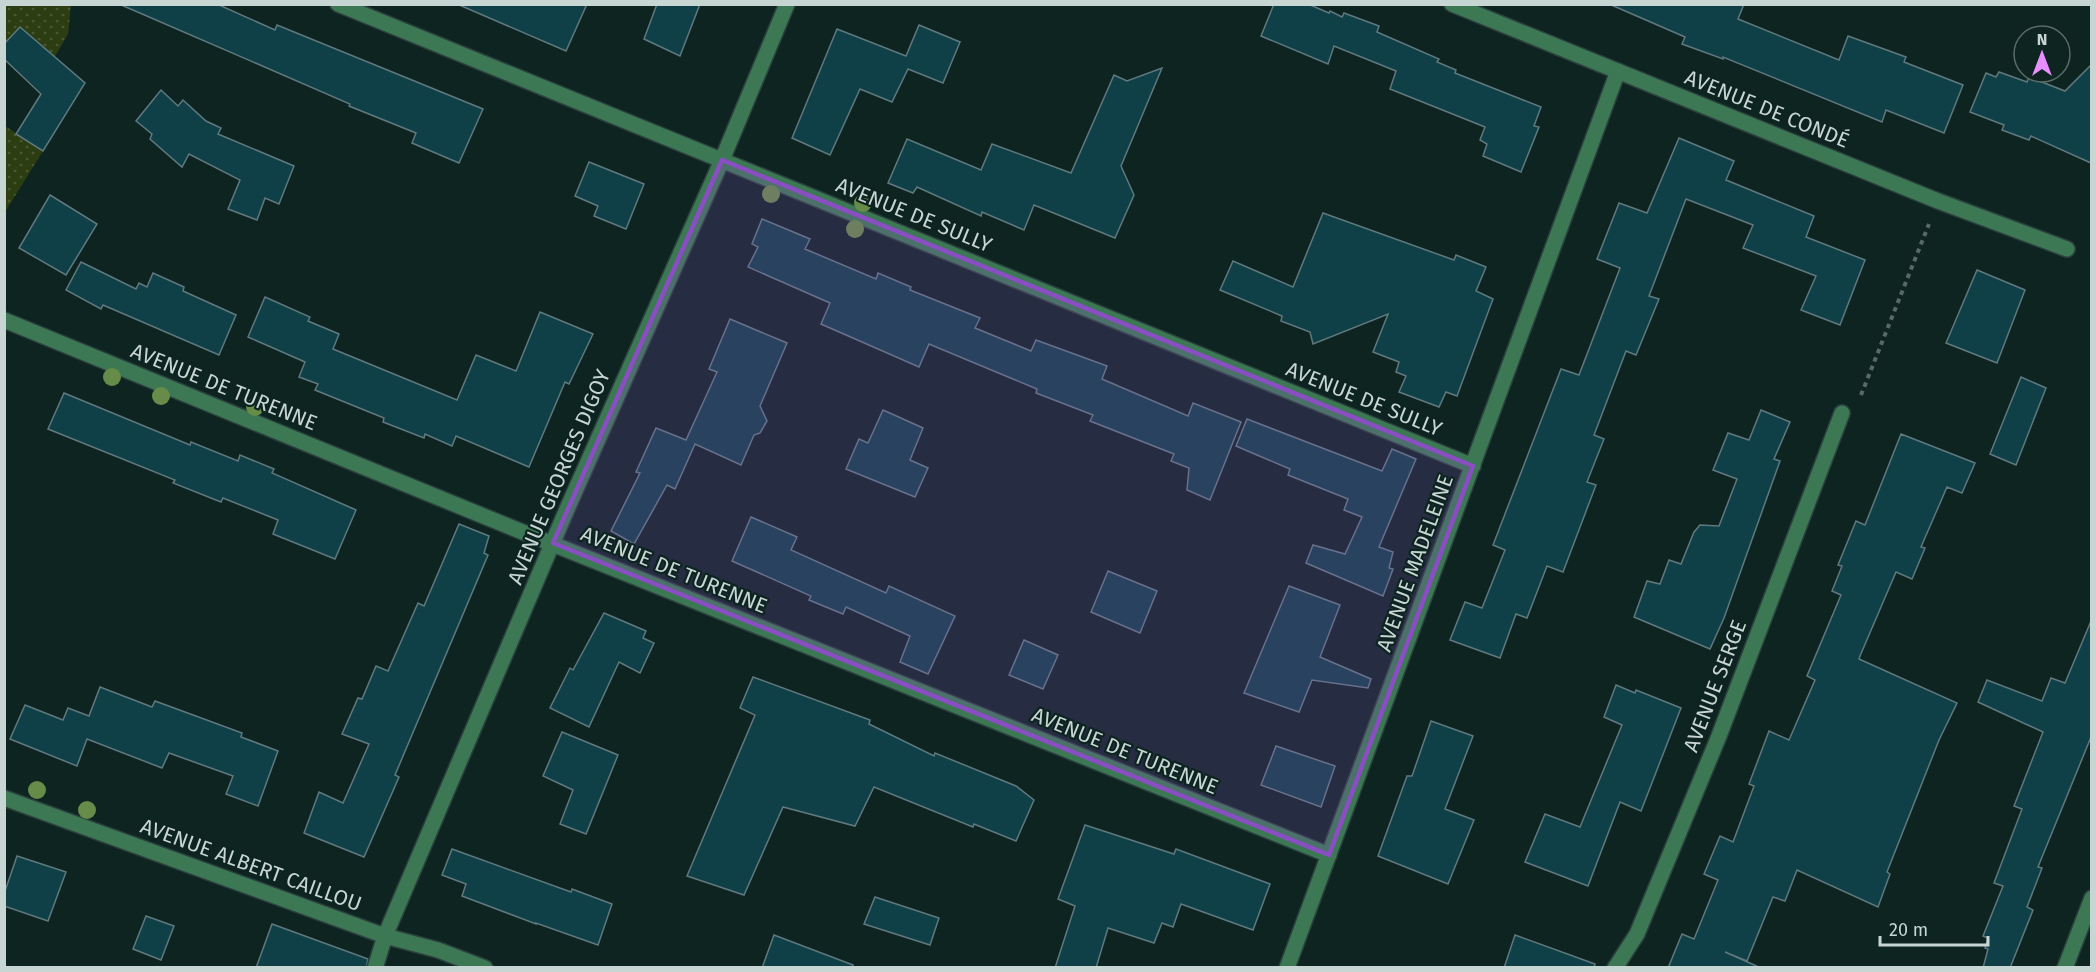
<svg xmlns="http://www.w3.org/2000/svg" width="2096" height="972" viewBox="0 0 2096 972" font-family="'Fira Sans',sans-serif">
  <defs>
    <pattern id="grass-dots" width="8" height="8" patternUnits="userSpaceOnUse" patternTransform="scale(1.5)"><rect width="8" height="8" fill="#2c3d12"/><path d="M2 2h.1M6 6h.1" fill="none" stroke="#495834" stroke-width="1.8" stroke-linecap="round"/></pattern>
  </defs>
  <rect width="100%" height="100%" fill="#0d2421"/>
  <g fill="url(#grass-dots)">
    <polygon points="5,5 71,5 68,34 54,58 5,44"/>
    <polygon points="5,126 43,151 5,212"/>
  </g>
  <g fill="#0f3f47" stroke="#60797e" stroke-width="1.5">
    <polygon points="119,4 217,4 275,30 277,25 483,109 459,163 412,143 416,133 349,106 350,104"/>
    <polygon points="457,4 587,4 566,51"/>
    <polygon points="657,4 700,4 680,56 644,39"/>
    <polygon points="1274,4 1308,4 1329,13 1330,11 1342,17 1344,13 1379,26 1377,32 1439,59 1437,62 1456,70 1455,73 1541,107 1534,126 1539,127 1521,172 1483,156 1487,144 1480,140 1485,127 1390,89 1396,71 1334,46 1328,64 1261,36"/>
    <polygon points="1609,4 1744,4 1738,19 1839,60 1848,36 1906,57 1904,62 1963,85 1944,133 1886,110 1882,122 1723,57 1723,59 1682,44 1685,37"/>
    <polygon points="919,25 960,42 943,83 908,69 892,102 860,89 830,155 792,138 837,29 906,56"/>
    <polygon points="20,27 85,83 43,151 16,134 41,94 4,59 4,44"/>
    <polygon points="2091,65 2091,163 2031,136 2029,140 2002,130 2004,125 1970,112 1986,73 1996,77 1999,72 2027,82 2029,77 2065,91"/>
    <polygon points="1162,68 1121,166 1134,195 1115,238 1034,205 1024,230 982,212 981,216 917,187 913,193 888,183 907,139 981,170 992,144 1071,173 1114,75 1127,81"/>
    <polygon points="161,90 178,106 183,100 206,121 221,128 218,134 294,166 279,204 265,198 257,220 228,209 240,180 189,154 182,167 150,139 152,134 136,121"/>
    <polygon points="1679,138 1734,161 1726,180 1814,216 1806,237 1865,260 1840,325 1801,310 1816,276 1743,248 1753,225 1686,199 1649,296 1659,299 1636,355 1626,351 1594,435 1604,439 1587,482 1596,485 1563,572 1547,566 1527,618 1516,614 1500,658 1450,640 1465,602 1482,608 1505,550 1493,545 1561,369 1579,375 1620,268 1597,259 1619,203 1647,213"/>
    <polygon points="589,162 644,184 626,229 594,216 598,206 575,196"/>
    <polygon points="50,195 97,224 66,275 19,248"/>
    <polygon points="1323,213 1454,260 1456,255 1486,267 1476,291 1493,299 1457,396 1446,392 1439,407 1399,392 1406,376 1396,372 1399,362 1373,352 1388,314 1313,344 1310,332 1281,321 1282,316 1220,290 1233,261 1293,287"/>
    <polygon points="762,219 810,239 805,249 876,279 878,273 911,287 910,290 980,318 975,328 1031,351 1036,340 1107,366 1102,379 1188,416 1193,403 1241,422 1210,500 1187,490 1189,468 1171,461 1174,454 1090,421 1093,415 1036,393 1037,389 929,344 919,367 821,324 830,303 748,267 758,247 752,244"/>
    <polygon points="81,262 136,289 139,283 147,287 153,273 184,287 183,291 236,315 219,355 103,305 101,309 66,290"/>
    <polygon points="1977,270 2025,290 1997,363 1946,343"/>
    <polygon points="265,297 310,317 308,321 339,334 333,349 457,400 476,355 516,371 540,312 593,334 569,384 565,382 529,467 456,436 452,446 425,434 424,438 383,422 384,418 315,390 318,384 299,377 305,362 248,337"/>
    <polygon points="730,319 787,343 760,406 767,421 760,433 754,435 741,465 695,444 675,489 667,485 634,544 611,531 640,473 636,472 656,428 686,440 717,372 709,369"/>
    <polygon points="2021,377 2046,388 2016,465 1990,454"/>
    <polygon points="64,393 190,445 191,442 238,461 240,455 274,469 272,473 356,510 335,559 273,534 278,520 223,498 221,502 173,483 175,480 48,429"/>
    <polygon points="883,410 923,428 910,460 928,468 915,497 846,469 859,439 868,443"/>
    <polygon points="1761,410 1790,422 1774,459 1780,461 1724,618 1710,649 1634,617 1647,581 1660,584 1669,560 1681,564 1694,532 1700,525 1719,526 1737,479 1713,470 1728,433 1749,440"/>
    <polygon points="1247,419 1382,471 1392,449 1416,459 1379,547 1393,552 1389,568 1393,569 1383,596 1306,563 1313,545 1345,554 1362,517 1344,510 1348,499 1288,475 1290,469 1236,446"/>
    <polygon points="1901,434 1975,463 1962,493 1947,487 1921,547 1925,548 1912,579 1896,572 1860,656 1859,659 1957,703 1939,740 1887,872 1890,874 1878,907 1797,870 1785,901 1773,897 1747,961 1725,952 1761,968 1668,968 1682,934 1694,939 1718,880 1704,874 1720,836 1733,842 1754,786 1749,784 1769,731 1789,740 1815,680 1807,676 1841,595 1832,591 1842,566 1838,565 1856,521 1865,525"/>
    <polygon points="751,517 797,537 791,550 886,593 889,586 955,616 928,674 900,662 910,636 846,607 843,614 809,600 811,596 732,561"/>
    <polygon points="459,524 489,536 484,553 488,555 395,775 399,777 364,857 304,833 319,792 343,803 369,744 342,734 358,698 362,699 376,666 388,671 418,603 424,606"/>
    <polygon points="1108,571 1157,591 1140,633 1091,612"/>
    <polygon points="1289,586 1340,605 1320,657 1371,679 1368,688 1312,680 1299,712 1244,693"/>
    <polygon points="604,613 646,631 643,638 654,643 640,673 619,662 589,727 550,708 570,668 573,670"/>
    <polygon points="2091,621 2091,737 2038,867 2042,868 2027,907 2033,910 2010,968 1983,968 1988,949 1985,948 1988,938 1983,936 2003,886 1994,883 2022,809 2014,806 2043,732 1978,702 1987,680 2042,701 2051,678 2065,683"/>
    <polygon points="1024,640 1058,655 1043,689 1009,675"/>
    <polygon points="753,677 870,720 869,724 934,756 935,753 1016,786 1034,800 1016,841 974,824 973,827 874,787 855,826 783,807 744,895 687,876 755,715 740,708"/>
    <polygon points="1616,685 1635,693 1636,690 1681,708 1641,811 1620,802 1588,886 1525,862 1545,814 1580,827 1622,725 1604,717"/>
    <polygon points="100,687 152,707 155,701 242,733 241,737 278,751 258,806 226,794 233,776 169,753 162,768 87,739 77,766 10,739 25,705 63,720 68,708 89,716"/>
    <polygon points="1431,721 1473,736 1445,809 1474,820 1448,884 1378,856 1407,776 1412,776"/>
    <polygon points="562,732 618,755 586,834 560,824 573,790 543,776"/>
    <polygon points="1276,746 1335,766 1321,807 1261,785"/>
    <polygon points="1085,825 1174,854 1176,849 1270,884 1253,930 1181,904 1173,927 1162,923 1154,943 1108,928 1096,968 1055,968 1075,906 1058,899"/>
    <polygon points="452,849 571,892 572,889 612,904 598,945 536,923 536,924 462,896 466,884 442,875"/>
    <polygon points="17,856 66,872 48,921 4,906 4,894"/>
    <polygon points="875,897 939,918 930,945 864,924"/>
    <polygon points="146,916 174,926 161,960 133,949"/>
    <polygon points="272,924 368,959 366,968 256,968"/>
    <polygon points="774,935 853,965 852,968 762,968"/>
    <polygon points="1515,935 1595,964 1594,968 1504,968"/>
  </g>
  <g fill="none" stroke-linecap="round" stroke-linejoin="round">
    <defs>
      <g id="minor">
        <polyline points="338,4 1473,466"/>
        <polyline points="1452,4 1938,201 2067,249"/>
        <polyline points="4,320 525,533 1329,855"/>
        <polyline points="4,798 385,936 438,950 485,968"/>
        <polyline points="375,968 385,936 567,509 722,160 787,4"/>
        <polyline points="1287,968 1618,71"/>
        <polyline points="1615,968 1637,934 1719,736 1842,413"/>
        <polyline points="2065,968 2092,898"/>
      </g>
    </defs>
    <use href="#minor" stroke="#2b403d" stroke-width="18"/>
    <polyline stroke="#566a67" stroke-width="4" stroke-dasharray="4.5 4.5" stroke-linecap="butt" points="1861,395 1929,224"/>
    <use href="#minor" stroke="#3d7854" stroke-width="15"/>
  </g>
  <g fill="#678b49">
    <circle cx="771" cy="194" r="9"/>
    <circle cx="863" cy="203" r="9"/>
    <circle cx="855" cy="229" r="9"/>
    <circle cx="112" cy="377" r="9"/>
    <circle cx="161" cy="396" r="9"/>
    <circle cx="255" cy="407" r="9"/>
    <circle cx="37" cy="790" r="9"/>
    <circle cx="87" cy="810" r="9"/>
  </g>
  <path fill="#8a4ec3" fill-opacity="0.2" stroke="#8a4ec3" stroke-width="4.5" stroke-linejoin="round" d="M722,160L1473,466L1329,855L553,543Z"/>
  <g text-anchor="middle" stroke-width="4.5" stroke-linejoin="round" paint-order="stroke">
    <g font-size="21" fill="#c8d6d3" stroke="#0d2421">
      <text transform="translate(1767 109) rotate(22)" y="7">AVENUE DE CONDÉ</text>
      <text transform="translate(914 215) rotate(22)" y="7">AVENUE DE SULLY</text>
      <text transform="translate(224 387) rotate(22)" y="7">AVENUE DE TURENNE</text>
      <text transform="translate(1364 399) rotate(22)" y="7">AVENUE DE SULLY</text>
      <text transform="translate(559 477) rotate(-67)" y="7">AVENUE GEORGES DIGOY</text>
      <text transform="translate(1415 563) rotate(-70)" y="7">AVENUE MADELEINE</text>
      <text transform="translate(674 570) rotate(22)" y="7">AVENUE DE TURENNE</text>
      <text transform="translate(1715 686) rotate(-69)" y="7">AVENUE SERGE</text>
      <text transform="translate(1125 751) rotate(22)" y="7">AVENUE DE TURENNE</text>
      <text transform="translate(251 865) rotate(20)" y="7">AVENUE ALBERT CAILLOU</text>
    </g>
  </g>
  <rect width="2096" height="972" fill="none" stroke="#c8d6d3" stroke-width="12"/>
  <g transform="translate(2042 54)"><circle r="28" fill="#0d2421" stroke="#586b68" stroke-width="1.5"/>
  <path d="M0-4.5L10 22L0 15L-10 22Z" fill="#e98efe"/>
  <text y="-9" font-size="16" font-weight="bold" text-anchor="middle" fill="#c8d6d3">N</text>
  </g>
  <path d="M1880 936v9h108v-9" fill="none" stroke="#c8d6d3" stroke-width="3"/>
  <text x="1889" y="936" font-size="18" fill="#c8d6d3" stroke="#0d2421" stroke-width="4.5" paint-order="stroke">20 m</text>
</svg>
